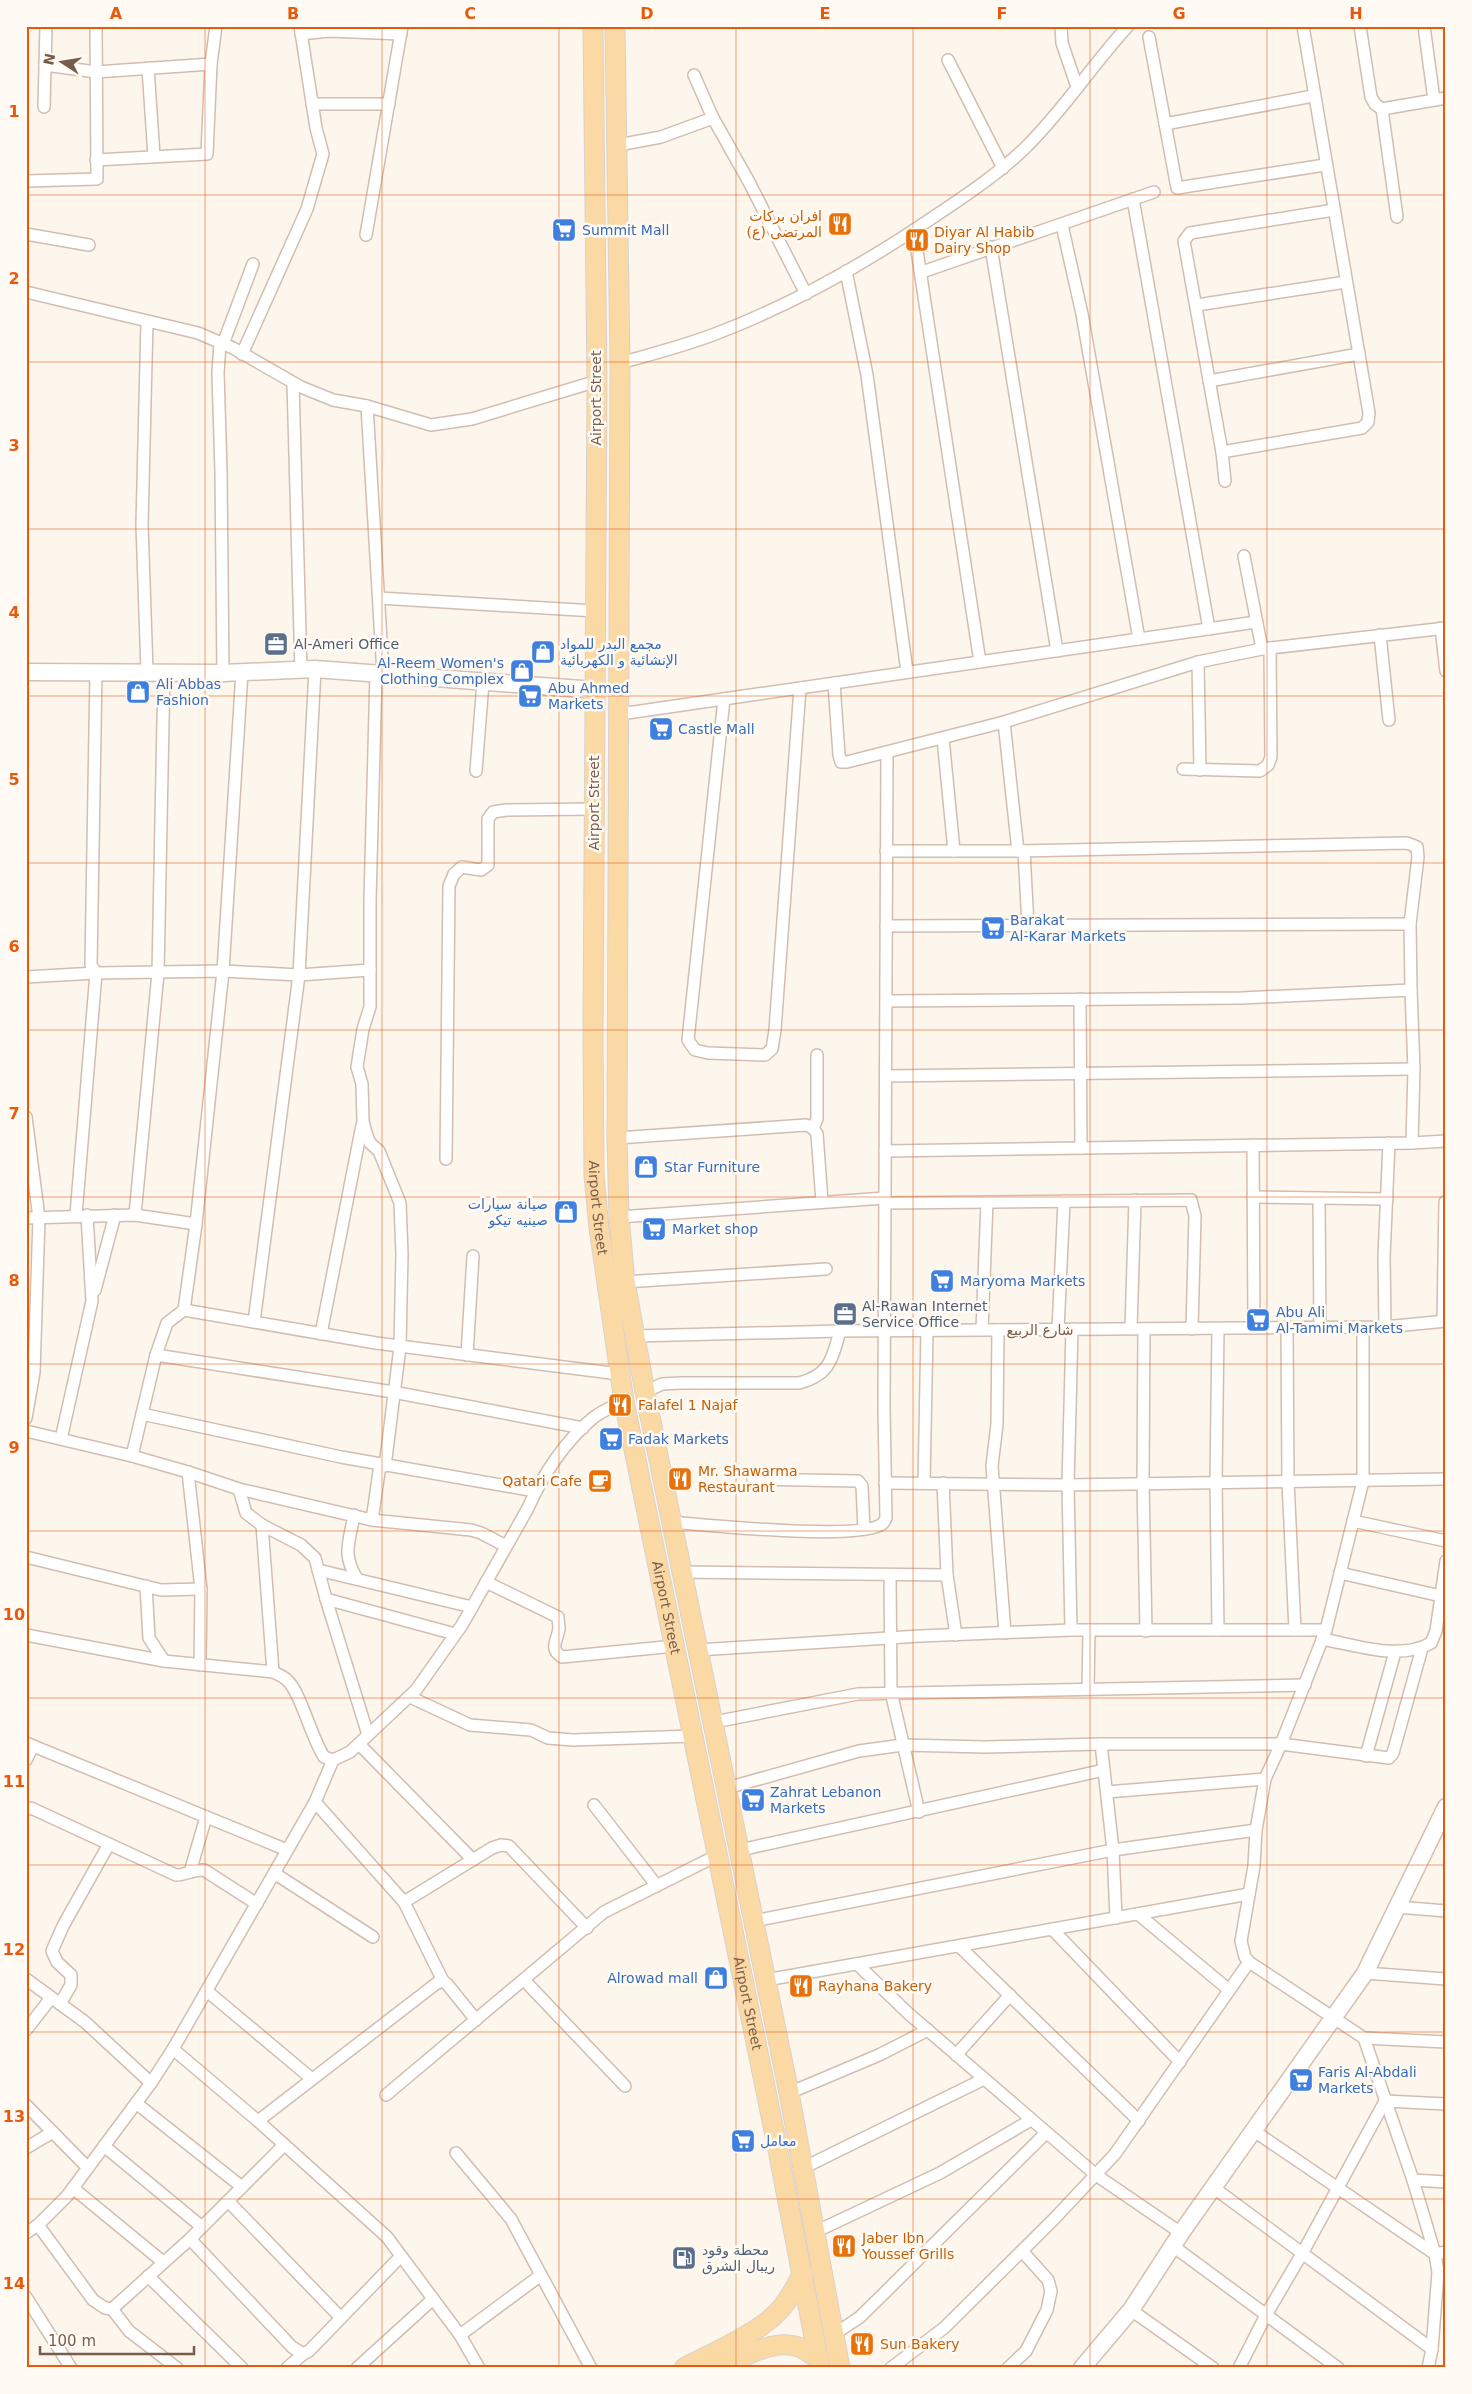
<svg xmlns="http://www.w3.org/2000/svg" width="1472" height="2394" font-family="'DejaVu Sans','Noto Naskh Arabic',sans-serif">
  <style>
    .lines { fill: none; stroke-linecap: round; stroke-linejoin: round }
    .street-casing { stroke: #d1beb0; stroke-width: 14 }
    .secondary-casing { stroke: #d6c0b0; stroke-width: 19 }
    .primary-casing { stroke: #dad1cd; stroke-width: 21 }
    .street { stroke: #fff; stroke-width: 11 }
    .secondary { stroke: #fff; stroke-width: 16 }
    .primary { stroke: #fbd9a5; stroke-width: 19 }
    .grid { fill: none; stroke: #e8590c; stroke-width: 1; stroke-opacity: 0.55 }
    .labels { text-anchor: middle; stroke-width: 5; stroke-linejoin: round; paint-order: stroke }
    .food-label { font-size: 14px; fill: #c56008; stroke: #fffaf3; text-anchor: start }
    .shop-label { font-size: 14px; fill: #366cbe; stroke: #fffaf3; text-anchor: start }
    .street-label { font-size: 14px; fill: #7a5c4d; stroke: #fffaf3 }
    .service-label { font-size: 14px; fill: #4e5e75; stroke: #fffaf3; text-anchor: start }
    .neatline { fill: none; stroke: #e8590c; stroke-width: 2 }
    .grid-label { font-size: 16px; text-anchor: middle; font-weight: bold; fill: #e8590c }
  </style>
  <rect width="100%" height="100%" fill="#fdf6ec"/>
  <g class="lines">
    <defs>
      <g id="street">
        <polyline points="1061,26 1062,43 1077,87"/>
        <polyline points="1360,26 1371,97 1375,104 1382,109 1446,98"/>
        <polyline points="1424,26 1434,100"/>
        <polyline points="301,34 329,31 401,34"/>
        <polyline points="1149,37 1177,188 1325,165"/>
        <polyline points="948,60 1003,168"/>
        <polyline points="45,65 96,72 211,64"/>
        <polyline points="148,68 154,156"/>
        <polyline points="694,75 713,118 749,182 806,294"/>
        <polyline points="312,104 389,104"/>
        <polyline points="44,107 46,26"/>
        <polyline points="1382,109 1397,217"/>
        <polyline points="1165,124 1313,96"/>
        <polyline points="618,145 661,137 713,118"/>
        <polyline points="96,160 207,154 211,64 216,26"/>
        <polyline points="26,181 97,179 96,26"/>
        <polyline points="1133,199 1209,629"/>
        <polyline points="1062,225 1082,314 1139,639"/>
        <polyline points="914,231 980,662"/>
        <polyline points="26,234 89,245"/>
        <polyline points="366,235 402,26"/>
        <polyline points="991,247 1057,651"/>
        <polyline points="846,271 867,375 907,672"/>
        <polyline points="922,272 1154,192"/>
        <polyline points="26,292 198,333 233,348 301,387 333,400 367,406 431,425 472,419 597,381"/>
        <polyline points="1197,305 1346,282"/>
        <polyline points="220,343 218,373 221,471 223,673"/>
        <polyline points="223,344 253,264"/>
        <polyline points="242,354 307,209 323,154 316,128 300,26"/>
        <path d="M 620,363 C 652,354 684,346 715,334 C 794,304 868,262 938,214 C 968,194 999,173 1025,148 C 1063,111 1092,65 1128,26"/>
        <polyline points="1209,381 1359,354"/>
        <polyline points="293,383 301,670"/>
        <polyline points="367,406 383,674"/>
        <polyline points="1222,452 1362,428 1368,422 1369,413 1303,26"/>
        <polyline points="1225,481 1222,452 1184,241 1190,233 1334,210"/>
        <polyline points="1244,556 1262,649"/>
        <polyline points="379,598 595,611"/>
        <polyline points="1441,628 1446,671"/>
        <polyline points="1380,635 1389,720"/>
        <polyline points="1198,662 1200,770"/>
        <polyline points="147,671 142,525 147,321"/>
        <polyline points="376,674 370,900 370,1007 363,1029 357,1067 362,1084 363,1121 366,1133 370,1143 379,1151 400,1203 402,1254 400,1347 385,1466"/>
        <polyline points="834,683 839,755 841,762 847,762 1004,722 1198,662 1262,649 1446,628"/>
        <polyline points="724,699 688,1040 695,1050 708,1053 765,1055 772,1049 775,1030 800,688"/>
        <polyline points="620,714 1256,622"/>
        <polyline points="1004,722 1018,851"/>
        <polyline points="943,738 954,851"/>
        <polyline points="1183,769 1260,771 1268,765 1271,757 1270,648"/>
        <polyline points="476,771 483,682"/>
        <polyline points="886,851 1018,851 1407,843 1417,847 1418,857 1410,924 1411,990"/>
        <polyline points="1024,851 1028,926"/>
        <polyline points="886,926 1410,924"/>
        <polyline points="26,977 96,973 223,971 299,975 370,970"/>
        <polyline points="1080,999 1081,1148"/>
        <polyline points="886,1001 1242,998 1411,990 1414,1069 1412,1143 1446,1141"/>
        <polyline points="886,1076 1414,1069"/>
        <polyline points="26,1117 39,1218 34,1372 26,1418"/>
        <polyline points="813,1128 817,1119 817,1055"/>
        <polyline points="617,1138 806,1125 813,1128 817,1134 822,1202"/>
        <polyline points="1253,1145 1254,1328"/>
        <polyline points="885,1151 1412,1143"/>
        <polyline points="446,1159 449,886 454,874 462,867 481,870 488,865 488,819 493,812 507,810 594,809"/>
        <polyline points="1253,1197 1387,1199"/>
        <polyline points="1319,1198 1320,1328"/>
        <polyline points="885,1203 1191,1200 1195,1216 1192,1329"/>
        <polyline points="76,1215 96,973 91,965 96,672"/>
        <polyline points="135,1215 158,973 164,671"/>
        <polyline points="619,1217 885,1198"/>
        <polyline points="26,1218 135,1215 196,1224"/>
        <polyline points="625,1282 826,1269"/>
        <polyline points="95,1290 115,1215"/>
        <polyline points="184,1310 196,1224 223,971 242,672"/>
        <polyline points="1443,1321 1445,1202"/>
        <polyline points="254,1322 299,975 315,669"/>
        <polyline points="1385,1327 1384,1257 1389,1143"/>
        <polyline points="1287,1328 1288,1481 1295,1630"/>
        <polyline points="1363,1328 1363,1481 1326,1630 1281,1744 1265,1779 1256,1830 1254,1866 1241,1941 1245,1957 1249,1962 1364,2038 1413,2180 1435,2254 1438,2272 1432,2349 1428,2368"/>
        <polyline points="1131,1329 1135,1200"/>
        <polyline points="1144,1329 1143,1482 1146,1631"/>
        <polyline points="982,1330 987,1202"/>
        <polyline points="998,1330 997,1424 992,1466 1005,1633"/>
        <polyline points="1058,1330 1064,1201"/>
        <polyline points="321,1334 362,1125"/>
        <polyline points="634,1336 840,1331 1385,1327 1446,1321"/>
        <polyline points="156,1355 393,1392 583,1428"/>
        <polyline points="467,1355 473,1256"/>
        <path d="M 645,1392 L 662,1384 L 681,1383 L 799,1383 C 830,1375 832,1359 840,1331"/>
        <polyline points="142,1414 341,1457 535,1491"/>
        <polyline points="26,1431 132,1456 188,1472 201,1589 200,1665"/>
        <polyline points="61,1439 92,1301 87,1215"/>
        <polyline points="132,1456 156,1355 167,1323 184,1310 376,1343 619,1374"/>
        <polyline points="188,1472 239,1489 372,1520 471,1530 481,1533 506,1546"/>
        <polyline points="753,1479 858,1481 862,1486 864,1529"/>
        <polyline points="885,1483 1068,1485 1446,1479"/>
        <polyline points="924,1483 927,1330"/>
        <polyline points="943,1483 947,1575 956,1635"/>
        <polyline points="239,1489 246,1513 262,1525 301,1545 315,1558 326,1599 368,1735"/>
        <path d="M 354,1515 C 349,1543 342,1554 357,1579"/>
        <polyline points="372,1520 380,1465"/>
        <polyline points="1353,1521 1446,1541"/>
        <path d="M 672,1522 C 707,1525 860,1541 882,1524 C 884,1523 885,1520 886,1518 L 884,1408 L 887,753"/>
        <polyline points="262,1525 273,1672"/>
        <polyline points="26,1557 161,1590 201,1589"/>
        <polyline points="318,1570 472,1607"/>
        <polyline points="682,1572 947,1575"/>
        <polyline points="1340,1573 1441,1596"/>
        <polyline points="890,1575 891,1692 919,1812"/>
        <path d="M 486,1582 L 558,1617 C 558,1620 559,1625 559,1629 C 557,1641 549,1649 562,1657 L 675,1646"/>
        <polyline points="146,1586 149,1638 164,1661"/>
        <polyline points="326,1599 455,1634"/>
        <polyline points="1071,1630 1068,1485 1072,1329"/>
        <polyline points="1218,1630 1216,1481 1218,1329"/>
        <path d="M 26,1635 L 164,1661 L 273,1672 C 277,1674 283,1676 287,1680 C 301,1693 311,1737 324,1757 L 333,1760 L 350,1752 L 416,1690 L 462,1625 L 528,1508 C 542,1476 565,1441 593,1418 C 602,1411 614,1406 624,1401"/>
        <path d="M 1322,1639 C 1356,1645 1399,1661 1431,1643 L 1436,1631 L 1446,1561"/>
        <polyline points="698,1650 920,1636 1071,1630 1326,1630"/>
        <polyline points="1088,1688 1089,1630"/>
        <polyline points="410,1697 470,1725 531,1730 548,1738 573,1740 693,1736"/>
        <polyline points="714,1722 858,1694 1305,1685"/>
        <polyline points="26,1743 287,1850"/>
        <polyline points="359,1744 473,1860"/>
        <polyline points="1101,1744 1113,1850 1116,1918"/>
        <polyline points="1366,1756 1395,1652"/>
        <polyline points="26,1760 33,1746"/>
        <polyline points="727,1788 859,1751 903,1745 985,1747 1101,1744 1281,1744 1389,1758 1393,1753 1422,1648"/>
        <polyline points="1107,1792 1265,1779"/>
        <polyline points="315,1802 404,1902 443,1981"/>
        <polyline points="594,1805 657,1886"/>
        <path d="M 26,1810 L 31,1808 L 176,1875 C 186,1875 194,1869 204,1870 L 257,1904"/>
        <polyline points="740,1850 1104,1770"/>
        <polyline points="190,1872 206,1817"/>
        <polyline points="274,1873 373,1937"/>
        <polyline points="404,1902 492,1848 501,1845 509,1846 587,1928"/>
        <polyline points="1397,1907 1446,1911"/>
        <polyline points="1138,1914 1229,1990"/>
        <polyline points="754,1921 1113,1850 1256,1830"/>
        <polyline points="1052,1929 1180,2062"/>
        <polyline points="959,1946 1139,2121"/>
        <polyline points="857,1964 909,2014 1096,2175 1181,2233"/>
        <polyline points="1365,1973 1446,1979"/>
        <polyline points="26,1979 85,2022 151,2083"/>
        <polyline points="524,1980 625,2086"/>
        <polyline points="766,1980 1249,1894"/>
        <polyline points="207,1991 312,2079"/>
        <polyline points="60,2004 71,1985 71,1975 57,1962 52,1951 63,1926 109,1844"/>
        <polyline points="26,2030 51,1998"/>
        <polyline points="1364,2038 1446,2042"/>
        <polyline points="173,2049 258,2121 387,2237 460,2335 479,2368"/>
        <polyline points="956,2055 1010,1995"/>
        <polyline points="789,2093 879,2055 928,2030"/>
        <polyline points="386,2095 604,1912 718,1855"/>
        <polyline points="136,2103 242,2187"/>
        <polyline points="26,2105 88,2168"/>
        <polyline points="258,2121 437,1983 443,1981 447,1984 476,2020"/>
        <polyline points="1254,2131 1435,2254 1446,2252"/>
        <polyline points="104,2146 202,2227"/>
        <polyline points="26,2148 53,2132"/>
        <polyline points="456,2153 511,2219 591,2368"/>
        <polyline points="803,2168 984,2079"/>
        <polyline points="1413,2180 1446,2182"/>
        <polyline points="73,2188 163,2262"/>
        <polyline points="1214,2188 1432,2349"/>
        <polyline points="228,2201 341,2318"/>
        <polyline points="38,2225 93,2300 105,2308 112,2309 190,2239 284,2145"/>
        <polyline points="815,2232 940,2173 1031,2120"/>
        <polyline points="26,2233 38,2225 67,2196 151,2083 173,2049 315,1802 333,1760"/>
        <polyline points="190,2239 292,2347 303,2354 309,2351 401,2256"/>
        <polyline points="1173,2246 1338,2368"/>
        <polyline points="148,2276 242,2368"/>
        <polyline points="26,2297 71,2368"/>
        <polyline points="112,2309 129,2331 177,2368"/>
        <polyline points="1131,2310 1213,2368"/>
        <polyline points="460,2335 541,2275"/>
        <polyline points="833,2335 860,2317 1046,2133"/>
        <polyline points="287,2368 303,2354"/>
        <polyline points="357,2368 433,2299"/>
        <polyline points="891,2368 944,2328 1054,2219 1115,2154 1249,1962"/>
        <polyline points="1008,2368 1026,2351 1047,2310 1051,2291 1048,2280 1022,2251"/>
        <polyline points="1239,2368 1266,2315 1303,2252 1385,2101 1446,2104"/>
      </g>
      <g id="secondary">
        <polyline points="26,672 223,673 315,669 595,690"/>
        <polyline points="1082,2368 1131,2310 1181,2233 1365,1973 1446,1807"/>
      </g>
      <g id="primary">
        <path id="s1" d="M 593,26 L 597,381 L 593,1029 L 594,1175 L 599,1228 L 624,1401 L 775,2135 L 820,2368"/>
        <polyline points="615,26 620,363 617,1138 619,1217 625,1282 645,1392 789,2093 840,2368"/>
        <path d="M 684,2368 C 712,2353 764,2331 783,2306 C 791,2296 797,2284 803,2273"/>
        <path d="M 722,2368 C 743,2357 771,2340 795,2346 C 804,2348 812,2355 819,2359"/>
      </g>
    </defs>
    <use href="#street" class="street-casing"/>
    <use href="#secondary" class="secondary-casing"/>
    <use href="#primary" class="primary-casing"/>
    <use href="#street" class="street"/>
    <use href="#secondary" class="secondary"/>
    <use href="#primary" class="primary"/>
  </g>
  <path class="grid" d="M 205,26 L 205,2368M 382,26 L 382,2368M 559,26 L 559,2368M 736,26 L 736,2368M 913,26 L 913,2368M 1090,26 L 1090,2368M 1267,26 L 1267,2368M 26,195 L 1446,195M 26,362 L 1446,362M 26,529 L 1446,529M 26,696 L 1446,696M 26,863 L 1446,863M 26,1030 L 1446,1030M 26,1197 L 1446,1197M 26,1364 L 1446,1364M 26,1531 L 1446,1531M 26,1698 L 1446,1698M 26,1865 L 1446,1865M 26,2032 L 1446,2032M 26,2199 L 1446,2199"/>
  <defs>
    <symbol id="restaurant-square" viewBox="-11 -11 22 22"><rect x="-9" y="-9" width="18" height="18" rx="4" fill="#e8710a" stroke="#fffaf3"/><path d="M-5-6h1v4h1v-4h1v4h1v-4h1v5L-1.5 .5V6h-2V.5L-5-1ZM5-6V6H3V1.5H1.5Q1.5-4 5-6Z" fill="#fff"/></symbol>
    <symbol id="supermarket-square" viewBox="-11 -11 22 22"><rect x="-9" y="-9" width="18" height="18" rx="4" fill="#3f7fe0" stroke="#fffaf3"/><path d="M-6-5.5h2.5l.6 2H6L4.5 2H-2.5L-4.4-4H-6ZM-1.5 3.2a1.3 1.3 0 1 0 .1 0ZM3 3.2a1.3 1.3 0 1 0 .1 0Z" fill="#fff"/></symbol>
    <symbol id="office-square" viewBox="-11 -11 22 22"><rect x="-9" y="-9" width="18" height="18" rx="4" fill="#5c6f8a" stroke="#fffaf3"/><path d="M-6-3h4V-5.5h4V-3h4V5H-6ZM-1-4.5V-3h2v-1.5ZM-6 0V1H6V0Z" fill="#fff"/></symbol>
    <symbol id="shop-square" viewBox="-11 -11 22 22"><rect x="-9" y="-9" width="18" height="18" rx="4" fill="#3f7fe0" stroke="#fffaf3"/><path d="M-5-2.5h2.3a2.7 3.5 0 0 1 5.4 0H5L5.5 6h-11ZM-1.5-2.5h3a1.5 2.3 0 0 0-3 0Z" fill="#fff"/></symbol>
    <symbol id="cafe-square" viewBox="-11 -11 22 22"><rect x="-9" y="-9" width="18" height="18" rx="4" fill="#e8710a" stroke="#fffaf3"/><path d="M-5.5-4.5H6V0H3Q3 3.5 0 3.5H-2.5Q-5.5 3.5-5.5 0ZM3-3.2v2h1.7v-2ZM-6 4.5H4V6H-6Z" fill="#fff"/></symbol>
    <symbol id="fuel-square" viewBox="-11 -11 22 22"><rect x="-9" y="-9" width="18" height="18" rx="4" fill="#5c6f8a" stroke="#fffaf3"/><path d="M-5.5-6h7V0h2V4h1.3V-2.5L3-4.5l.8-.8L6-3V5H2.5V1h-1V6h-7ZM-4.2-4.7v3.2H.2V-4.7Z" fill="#fff"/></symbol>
  </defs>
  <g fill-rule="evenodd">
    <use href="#restaurant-square" x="826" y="210" width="28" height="28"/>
    <use href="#supermarket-square" x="550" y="216" width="28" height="28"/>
    <use href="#restaurant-square" x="903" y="226" width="28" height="28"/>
    <use href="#office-square" x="262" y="630" width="28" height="28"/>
    <use href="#shop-square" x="529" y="638" width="28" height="28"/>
    <use href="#shop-square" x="508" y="657" width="28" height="28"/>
    <use href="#shop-square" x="124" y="678" width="28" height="28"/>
    <use href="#supermarket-square" x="516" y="682" width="28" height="28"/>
    <use href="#supermarket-square" x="647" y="715" width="28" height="28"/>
    <use href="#supermarket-square" x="979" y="914" width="28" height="28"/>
    <use href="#shop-square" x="632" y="1153" width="28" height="28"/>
    <use href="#shop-square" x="552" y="1198" width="28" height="28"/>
    <use href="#supermarket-square" x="640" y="1215" width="28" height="28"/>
    <use href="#supermarket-square" x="928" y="1267" width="28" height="28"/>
    <use href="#office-square" x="831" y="1300" width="28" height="28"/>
    <use href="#supermarket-square" x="1244" y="1306" width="28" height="28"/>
    <use href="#restaurant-square" x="606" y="1391" width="28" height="28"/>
    <use href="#supermarket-square" x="597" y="1425" width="28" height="28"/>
    <use href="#restaurant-square" x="666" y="1465" width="28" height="28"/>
    <use href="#cafe-square" x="586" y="1467" width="28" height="28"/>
    <use href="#supermarket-square" x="739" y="1786" width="28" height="28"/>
    <use href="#shop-square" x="702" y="1964" width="28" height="28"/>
    <use href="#restaurant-square" x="787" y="1972" width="28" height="28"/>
    <use href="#supermarket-square" x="1287" y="2066" width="28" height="28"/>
    <use href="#supermarket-square" x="729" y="2127" width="28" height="28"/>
    <use href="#restaurant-square" x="830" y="2232" width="28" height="28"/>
    <use href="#fuel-square" x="670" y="2244" width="28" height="28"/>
    <use href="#restaurant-square" x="848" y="2330" width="28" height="28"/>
  </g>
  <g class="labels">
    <g class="food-label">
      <text x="822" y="221" text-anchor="end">افران بركات<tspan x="822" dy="16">المرتضى (ع)</tspan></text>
      <text x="934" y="237">Diyar Al Habib<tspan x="934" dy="16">Dairy Shop</tspan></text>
      <text x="638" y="1410">Falafel 1 Najaf</text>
      <text x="698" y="1476">Mr. Shawarma<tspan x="698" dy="16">Restaurant</tspan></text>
      <text x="582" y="1486" text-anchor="end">Qatari Cafe</text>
      <text x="818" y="1991">Rayhana Bakery</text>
      <text x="862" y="2243">Jaber Ibn<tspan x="862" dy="16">Youssef Grills</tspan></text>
      <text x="880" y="2349">Sun Bakery</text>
    </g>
    <g class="shop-label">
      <text x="582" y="235">Summit Mall</text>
      <text x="560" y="649">مجمع البدر للمواد<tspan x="560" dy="16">الإنشائية و الكهربائية</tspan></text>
      <text x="504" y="668" text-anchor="end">Al-Reem Women's<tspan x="504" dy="16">Clothing Complex</tspan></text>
      <text x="156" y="689">Ali Abbas<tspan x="156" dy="16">Fashion</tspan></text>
      <text x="548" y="693">Abu Ahmed<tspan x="548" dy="16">Markets</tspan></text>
      <text x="678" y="734">Castle Mall</text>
      <text x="1010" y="925">Barakat<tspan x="1010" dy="16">Al-Karar Markets</tspan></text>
      <text x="664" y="1172">Star Furniture</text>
      <text x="548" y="1209" text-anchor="end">صيانة سيارات<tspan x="548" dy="16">صينيه تيكو</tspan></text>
      <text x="672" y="1234">Market shop</text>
      <text x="960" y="1286">Maryoma Markets</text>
      <text x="1276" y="1317">Abu Ali<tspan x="1276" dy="16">Al-Tamimi Markets</tspan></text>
      <text x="628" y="1444">Fadak Markets</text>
      <text x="770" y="1797">Zahrat Lebanon<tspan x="770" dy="16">Markets</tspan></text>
      <text x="698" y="1983" text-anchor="end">Alrowad mall</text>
      <text x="1318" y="2077">Faris Al-Abdali<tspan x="1318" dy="16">Markets</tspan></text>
      <text x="760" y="2146">معامل</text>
    </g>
    <g class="street-label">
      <text transform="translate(596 398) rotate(-90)" y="5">Airport Street</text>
      <text transform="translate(594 803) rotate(-90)" y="5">Airport Street</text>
      <text dy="5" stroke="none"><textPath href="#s1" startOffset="1182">Airport Street</textPath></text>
      <text x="1040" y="1335">شارع الربيع</text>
      <text dy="5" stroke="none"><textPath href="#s1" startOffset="1588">Airport Street</textPath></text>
      <text dy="5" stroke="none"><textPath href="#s1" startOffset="1992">Airport Street</textPath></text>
    </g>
    <g class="service-label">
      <text x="294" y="649">Al-Ameri Office</text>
      <text x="862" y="1311">Al-Rawan Internet<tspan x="862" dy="16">Service Office</tspan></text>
      <text x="702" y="2255">محطة وقود<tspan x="702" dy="16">ريبال الشرق</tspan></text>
    </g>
  </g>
  <rect width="1472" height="2394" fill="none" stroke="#fffaf3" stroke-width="55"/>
  <g transform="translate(62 62) rotate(282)" stroke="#fffaf3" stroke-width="4" paint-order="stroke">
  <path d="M0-4L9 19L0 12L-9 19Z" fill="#7a5c4d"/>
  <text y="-8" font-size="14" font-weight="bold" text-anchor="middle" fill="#7a5c4d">N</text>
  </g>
  <path d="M40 2346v8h154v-8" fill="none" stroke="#7a5c4d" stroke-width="2.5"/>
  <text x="48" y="2346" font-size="15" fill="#7a5c4d" stroke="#fffaf3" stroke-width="4" paint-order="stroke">100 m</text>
  <rect x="28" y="28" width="1416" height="2338" class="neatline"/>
  <g class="grid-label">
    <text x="116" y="19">A</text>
    <text x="293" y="19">B</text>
    <text x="470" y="19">C</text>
    <text x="647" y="19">D</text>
    <text x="825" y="19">E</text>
    <text x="1002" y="19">F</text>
    <text x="1179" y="19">G</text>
    <text x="1356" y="19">H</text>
    <text x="14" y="117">1</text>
    <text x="14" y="284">2</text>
    <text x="14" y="451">3</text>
    <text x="14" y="618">4</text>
    <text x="14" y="785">5</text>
    <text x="14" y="952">6</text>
    <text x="14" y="1119">7</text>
    <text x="14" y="1286">8</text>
    <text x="14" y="1453">9</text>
    <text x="14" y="1620">10</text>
    <text x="14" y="1787">11</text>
    <text x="14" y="1955">12</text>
    <text x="14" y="2122">13</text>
    <text x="14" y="2289">14</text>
  </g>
</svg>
